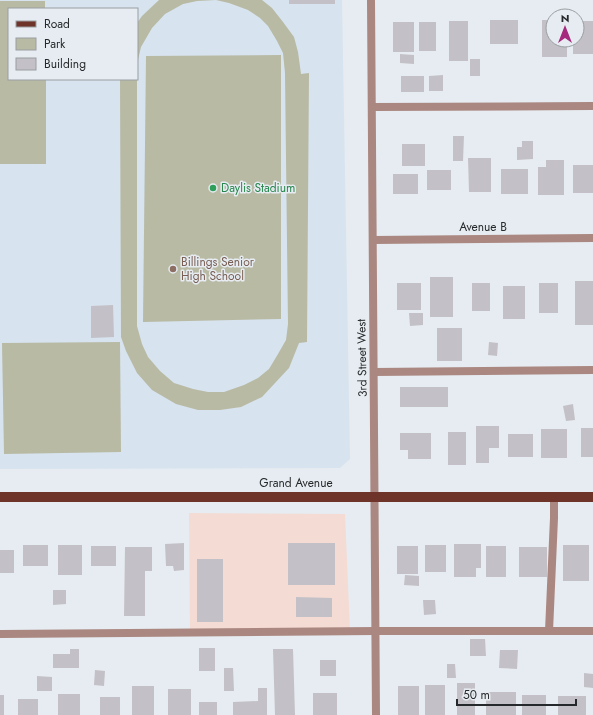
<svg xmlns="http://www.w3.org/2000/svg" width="593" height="715" font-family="Jost,sans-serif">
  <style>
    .commercial { fill: #f4dbd4 }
    .built { fill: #d7e3ee; fill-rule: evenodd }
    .green { fill: #b8baa4 }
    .building { fill: #c3c1c7 }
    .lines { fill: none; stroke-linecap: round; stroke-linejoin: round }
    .service { stroke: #aa8780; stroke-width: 8 }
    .minor { stroke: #aa8780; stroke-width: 8 }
    .primary { stroke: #6e342a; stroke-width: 10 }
    .leisure-dot { fill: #2e9e5b; stroke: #e6ecf1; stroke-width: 1.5 }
    .education-dot { fill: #8d6e63; stroke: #e6ecf1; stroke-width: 1.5 }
    .labels { text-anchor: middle; stroke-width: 3; stroke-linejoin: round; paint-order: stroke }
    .leisure-label { font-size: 12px; fill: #27864d; stroke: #e6ecf1; text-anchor: start }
    .street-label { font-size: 12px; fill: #26292b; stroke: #e6ecf1 }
    .education-label { font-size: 12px; fill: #785e54; stroke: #e6ecf1; text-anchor: start }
  </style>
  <rect width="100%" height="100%" fill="#e6ecf1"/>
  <polygon class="commercial" points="189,513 345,514 350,631 190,633"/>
  <path class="built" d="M 0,0 L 342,0 L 350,459 L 340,468 L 0,469 ZM 9,9 L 137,9 L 137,79 L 9,79 Z"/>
  <g class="green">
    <polygon points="159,0 262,0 272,8 283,22 294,37 298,52 301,74 309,73 307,342 299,343 289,368 262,397 241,407 220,410 198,410 176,404 152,390 137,373 126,351 121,337 120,79 137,79 137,326 142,344 148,357 160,371 174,383 193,389 208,392 224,392 244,385 258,378 269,369 278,354 286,340 288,324 285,73 283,53 277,41 268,26 260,18 248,10 229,3 216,0 197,1 183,4 165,14 152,28 141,47 137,64 137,23 142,16"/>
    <polygon points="0,1 45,1 45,9 9,9 9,79 46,79 46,164 0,164"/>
    <polygon points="281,55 281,319 143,322 146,56"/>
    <polygon points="120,342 121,452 4,454 2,343"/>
  </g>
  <g class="building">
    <rect x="289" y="0" width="46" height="4"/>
    <rect x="490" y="20" width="28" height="24"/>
    <polygon points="542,20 553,20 553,40 567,40 567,57 542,57"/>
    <rect x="449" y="21" width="19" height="40"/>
    <polygon points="577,21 593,21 593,54 573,54 573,40 577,40"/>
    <rect x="393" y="22" width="21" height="30"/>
    <rect x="419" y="22" width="17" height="29"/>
    <polygon points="400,54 414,55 414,64 400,63"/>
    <rect x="470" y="59" width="10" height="17"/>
    <polygon points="443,75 443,91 429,91 429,76"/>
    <rect x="401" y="76" width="23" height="16"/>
    <polygon points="453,136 464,136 463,161 453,161"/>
    <polygon points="522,141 533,141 533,159 517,160 517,147 522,147"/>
    <rect x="402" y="144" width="23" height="22"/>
    <polygon points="468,158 491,158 491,192 469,192"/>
    <polygon points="546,160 564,160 564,195 538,195 538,167 546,167"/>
    <rect x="573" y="165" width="20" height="28"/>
    <rect x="501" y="169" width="27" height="25"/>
    <rect x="427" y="170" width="24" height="20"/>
    <rect x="393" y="174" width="25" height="20"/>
    <rect x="430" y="277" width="23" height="40"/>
    <rect x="575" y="281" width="18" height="44"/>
    <rect x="397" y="283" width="24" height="27"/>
    <rect x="472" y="283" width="18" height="28"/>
    <rect x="539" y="283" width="19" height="30"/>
    <rect x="503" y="286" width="22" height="33"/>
    <polygon points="113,305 114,337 91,338 91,306"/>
    <polygon points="409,313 423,313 423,325 410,326"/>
    <rect x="437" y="328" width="25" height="33"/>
    <polygon points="489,342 498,343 497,356 488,355"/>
    <rect x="400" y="387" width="48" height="20"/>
    <polygon points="573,404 575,420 566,421 563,406"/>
    <polygon points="476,426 499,426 499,448 489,448 489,463 476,463"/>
    <rect x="581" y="428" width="12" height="29"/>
    <rect x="541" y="429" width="26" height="29"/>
    <rect x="448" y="432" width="18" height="33"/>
    <polygon points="400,433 431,433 431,459 408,459 408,450 400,450"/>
    <rect x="508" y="434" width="25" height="23"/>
    <polygon points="184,543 184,570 174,571 173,566 166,566 165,544"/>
    <rect x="288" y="543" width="47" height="42"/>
    <polygon points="454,544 481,544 481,568 476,568 476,577 454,577"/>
    <rect x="23" y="545" width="25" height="21"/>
    <rect x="58" y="545" width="24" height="30"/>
    <rect x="425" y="545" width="21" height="27"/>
    <rect x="563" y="545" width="26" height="36"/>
    <rect x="91" y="546" width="25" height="20"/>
    <rect x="397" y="546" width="21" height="28"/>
    <rect x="486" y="546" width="20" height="31"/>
    <polygon points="125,547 152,547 152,571 145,571 145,616 124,616"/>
    <rect x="519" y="547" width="28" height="30"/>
    <rect x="0" y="550" width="14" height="23"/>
    <rect x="197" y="559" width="26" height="63"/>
    <polygon points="405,575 419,576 419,586 404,585"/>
    <polygon points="53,590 66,590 66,604 53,605"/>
    <polygon points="296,597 332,598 332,617 296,617"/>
    <polygon points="423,600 435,600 436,614 424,615"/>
    <polygon points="470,639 485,639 486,656 470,656"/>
    <rect x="199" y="648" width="16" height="23"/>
    <polygon points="70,649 79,649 79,668 53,668 53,654 70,654"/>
    <polygon points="273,649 293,649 295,715 275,715"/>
    <polygon points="500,650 518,650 517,669 499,668"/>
    <rect x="320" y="660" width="16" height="16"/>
    <polygon points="447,664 455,664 456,678 447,678"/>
    <polygon points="224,668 233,668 234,691 224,691"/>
    <polygon points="95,670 105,671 104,686 94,685"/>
    <polygon points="584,673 593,674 593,688 584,687"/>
    <polygon points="37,676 52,677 52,691 37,691"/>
    <rect x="457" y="683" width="18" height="32"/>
    <rect x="425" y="685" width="20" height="30"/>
    <rect x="132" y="686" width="22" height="29"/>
    <rect x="398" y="686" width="21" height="29"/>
    <polygon points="258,688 267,688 267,715 233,715 233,702 258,701"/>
    <rect x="168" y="689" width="23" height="26"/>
    <rect x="486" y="692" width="30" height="23"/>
    <rect x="313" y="693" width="24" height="22"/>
    <rect x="58" y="694" width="22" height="21"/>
    <rect x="0" y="695" width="4" height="20"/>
    <rect x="522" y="695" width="24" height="20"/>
    <rect x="558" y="696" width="28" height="19"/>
    <rect x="100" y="697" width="20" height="18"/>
    <rect x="18" y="699" width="20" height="16"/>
    <rect x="199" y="702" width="18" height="13"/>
  </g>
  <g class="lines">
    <g class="service">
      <polyline points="372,107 593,106"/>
      <polyline points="374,372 593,370"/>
      <polyline points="549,631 554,518 554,497"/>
      <polyline points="0,634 376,631 593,631"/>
    </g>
    <g class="minor">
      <polyline points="371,0 376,715"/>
      <polyline points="373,240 593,238"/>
    </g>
    <polyline class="primary" points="0,497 593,497"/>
  </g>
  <circle class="leisure-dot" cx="213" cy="188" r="4"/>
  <circle class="education-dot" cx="173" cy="269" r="4"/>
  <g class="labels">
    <g class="leisure-label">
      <text x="221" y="192">Daylis Stadium</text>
    </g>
    <g class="street-label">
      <text x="483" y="231">Avenue B</text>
      <text transform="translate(362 358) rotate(-91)" y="4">3rd Street West</text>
      <text x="296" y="487">Grand Avenue</text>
    </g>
    <g class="education-label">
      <text x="181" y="266">Billings Senior<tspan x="181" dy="14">High School</tspan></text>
    </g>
  </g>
  <rect x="8" y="8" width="130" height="72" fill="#e6ecf1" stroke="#999ea2"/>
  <rect x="16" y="21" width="20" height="6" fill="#6e342a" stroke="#999ea2"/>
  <text x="44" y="28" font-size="12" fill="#26292b">Road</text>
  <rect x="16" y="38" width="20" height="12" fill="#b8baa4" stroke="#999ea2"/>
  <text x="44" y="48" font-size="12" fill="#26292b">Park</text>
  <rect x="16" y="58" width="20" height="12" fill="#c3c1c7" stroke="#999ea2"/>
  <text x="44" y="68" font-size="12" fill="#26292b">Building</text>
  <g transform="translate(565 28)"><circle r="19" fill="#e6ecf1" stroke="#999ea2"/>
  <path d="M0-3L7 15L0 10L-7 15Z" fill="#a5297c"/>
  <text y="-6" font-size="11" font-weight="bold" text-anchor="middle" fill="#26292b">N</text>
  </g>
  <path d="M457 699v6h119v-6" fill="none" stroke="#26292b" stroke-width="2"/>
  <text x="463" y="699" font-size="12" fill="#26292b" stroke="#e6ecf1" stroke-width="3" paint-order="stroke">50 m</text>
</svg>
